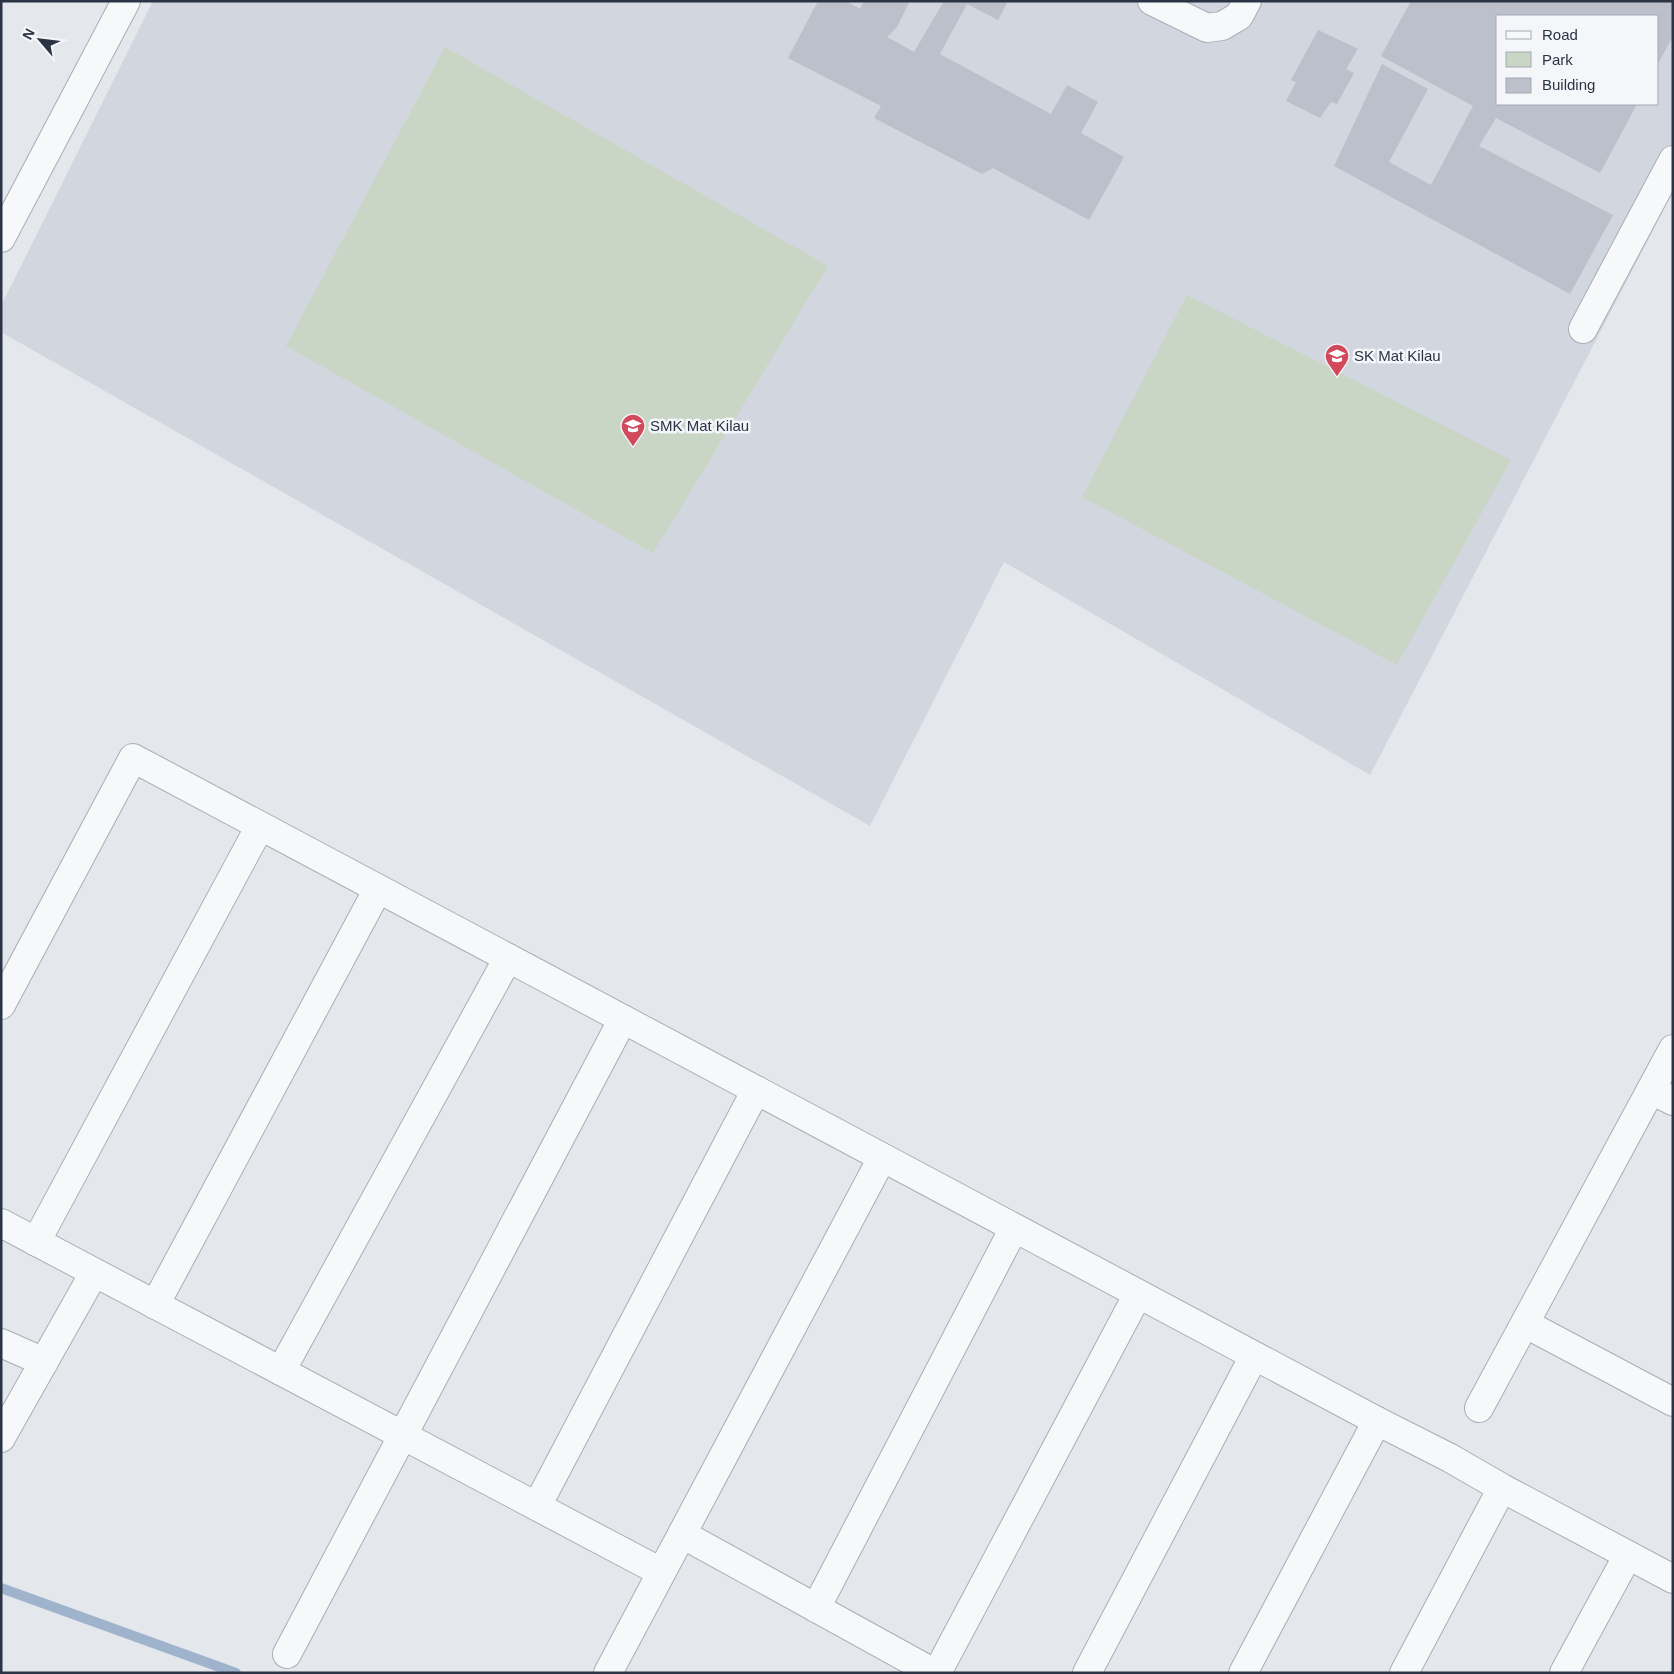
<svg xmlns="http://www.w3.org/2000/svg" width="1674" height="1674" font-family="Helvetica,sans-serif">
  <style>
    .built { fill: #d2d6de; fill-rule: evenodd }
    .green { fill: #c9d6c5 }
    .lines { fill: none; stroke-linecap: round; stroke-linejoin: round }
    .stream { stroke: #9fb4cc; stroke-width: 10 }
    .building { fill: #bbc0ca }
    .minor-casing { stroke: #a9aeb7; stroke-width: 30 }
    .minor { stroke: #f7f8fa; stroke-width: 28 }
    .labels { text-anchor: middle; stroke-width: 5; stroke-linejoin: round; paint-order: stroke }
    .poi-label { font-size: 15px; fill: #2b3445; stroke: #f4f6f9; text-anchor: start }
  </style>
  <rect width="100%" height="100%" fill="#e4e7ec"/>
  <path class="built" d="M 153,1 L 1673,1 L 1673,192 L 1370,775 L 1004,562 L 870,826 L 1,332 L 1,306 ZM 1498,16 L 1658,16 L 1658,104 L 1498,104 Z"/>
  <g class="green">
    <polygon points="445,47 828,266 653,553 286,346"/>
    <polygon points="1187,295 1511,460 1397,665 1082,497"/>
  </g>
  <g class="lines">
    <polyline class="stream" points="1,1588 236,1673"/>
  </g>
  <g class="building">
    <polygon points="818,1 846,1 860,9 864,1 905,1 909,3 897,27 887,37 914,52 944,1 1008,1 998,20 967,4 940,54 1051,114 1067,85 1098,102 1081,133 1124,157 1089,220 993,168 982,174 874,118 881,106 788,58"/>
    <polygon points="1411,1 1673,1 1673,36 1658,64 1658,16 1498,16 1498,104 1637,104 1600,173 1496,118 1479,146 1613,215 1570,294 1334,166 1382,64 1428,89 1389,162 1431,185 1473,106 1381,56"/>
    <polygon points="1318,30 1358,49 1346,69 1354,73 1337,104 1331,102 1320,118 1286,101 1296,82 1291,80"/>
  </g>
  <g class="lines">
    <defs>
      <g id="minor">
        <polyline points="1152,1 1207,28 1222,26 1239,16 1247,1"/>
        <polyline points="1,238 126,1"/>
        <polyline points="1583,329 1673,160"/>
        <polyline points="1,1005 133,758 1377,1421 1450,1458 1502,1488 1673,1579"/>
        <polyline points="1651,1090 1673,1101"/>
        <polyline points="1,1223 661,1572"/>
        <polyline points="36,1242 260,826"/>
        <polyline points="155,1305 378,889"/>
        <polyline points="1526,1324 1673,1402"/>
        <polyline points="1,1343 44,1362"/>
        <polyline points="281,1371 508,958"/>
        <polyline points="1479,1408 1673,1049"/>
        <polyline points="1,1438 94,1273"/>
        <polyline points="537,1506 756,1090"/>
        <polyline points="682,1534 934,1673"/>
        <polyline points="816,1608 1014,1228"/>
        <polyline points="287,1654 623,1019"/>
        <polyline points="608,1673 882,1158"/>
        <polyline points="937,1673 1138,1294"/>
        <polyline points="1087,1673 1254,1356"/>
        <polyline points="1243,1673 1377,1421"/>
        <polyline points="1404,1673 1502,1488"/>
        <polyline points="1564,1673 1628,1555"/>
      </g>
    </defs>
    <use href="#minor" class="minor-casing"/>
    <use href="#minor" class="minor"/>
  </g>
  <defs>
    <symbol id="school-pin" viewBox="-11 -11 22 30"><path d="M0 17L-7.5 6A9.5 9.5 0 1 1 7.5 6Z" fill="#d1495b" stroke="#f4f6f9"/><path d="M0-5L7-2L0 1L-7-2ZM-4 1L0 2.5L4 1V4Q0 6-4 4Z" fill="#fff"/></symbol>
  </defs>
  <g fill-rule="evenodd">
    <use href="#school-pin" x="1323" y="342" width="28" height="38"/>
    <use href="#school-pin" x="619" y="412" width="28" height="38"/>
  </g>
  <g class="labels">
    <g class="poi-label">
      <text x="1354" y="361">SK Mat Kilau</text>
      <text x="650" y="431">SMK Mat Kilau</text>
    </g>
  </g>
  <rect width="1674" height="1674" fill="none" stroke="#2b3445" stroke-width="5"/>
  <rect x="1496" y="15" width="162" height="90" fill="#f4f6f9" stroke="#a4a8b1"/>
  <rect x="1506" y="31" width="25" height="8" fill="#f7f8fa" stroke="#a4a8b1"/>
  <text x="1542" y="40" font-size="15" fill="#2b3445">Road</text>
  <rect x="1506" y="52" width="25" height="15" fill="#c9d6c5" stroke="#a4a8b1"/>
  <text x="1542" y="65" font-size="15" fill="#2b3445">Park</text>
  <rect x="1506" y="78" width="25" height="15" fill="#bbc0ca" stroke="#a4a8b1"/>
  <text x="1542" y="90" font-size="15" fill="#2b3445">Building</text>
  <g transform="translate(40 40) rotate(298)" stroke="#f4f6f9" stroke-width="4" paint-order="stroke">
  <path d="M0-4L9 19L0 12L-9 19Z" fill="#2b3445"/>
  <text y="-8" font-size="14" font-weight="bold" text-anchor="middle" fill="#2b3445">N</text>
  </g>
</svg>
